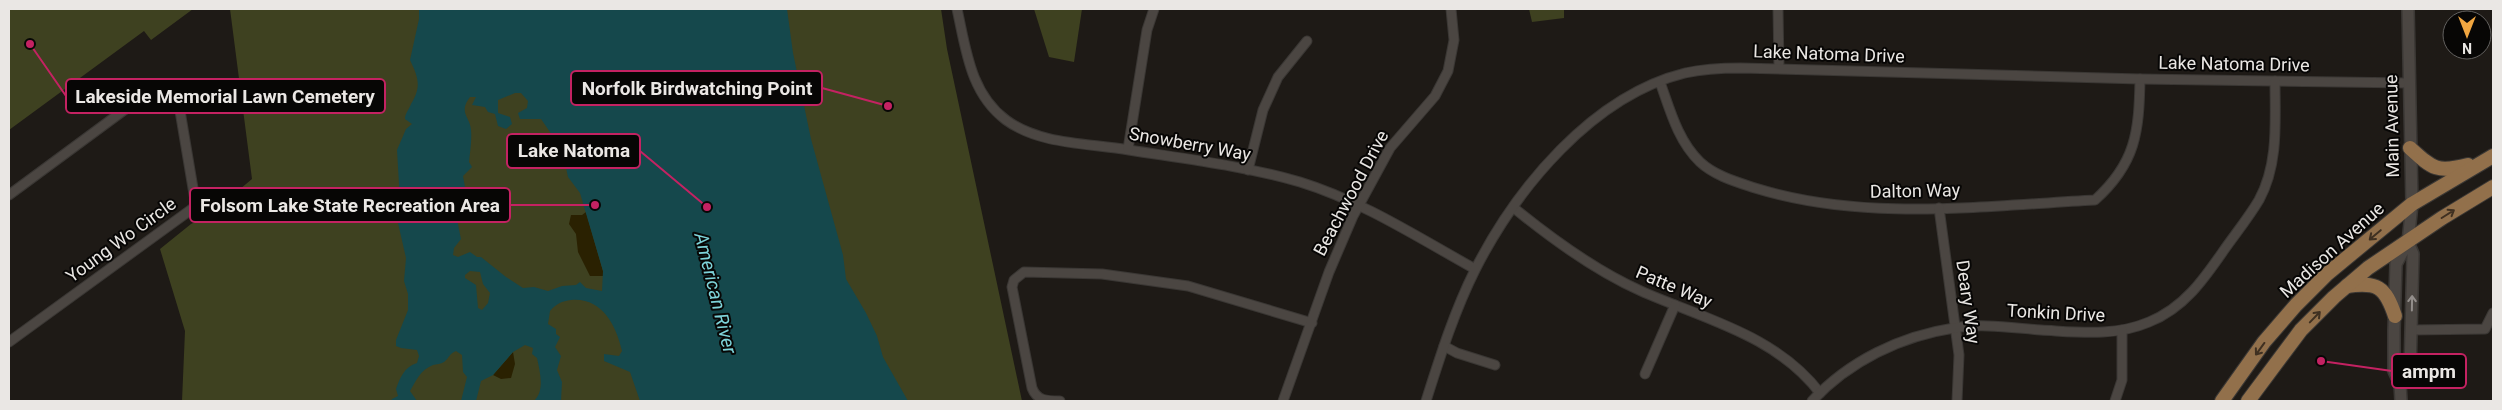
<svg xmlns="http://www.w3.org/2000/svg" width="2502" height="410" font-family="Roboto,sans-serif">
  <style>
    .green { fill: #3e4120 }
    .sand { fill: #2a2101 }
    .water { fill: #15484c; fill-rule: evenodd }
    .lines { fill: none; stroke-linecap: round; stroke-linejoin: round }
    .minor-casing { stroke: #3a3734; stroke-width: 11 }
    .tertiary-casing { stroke: #3a3734; stroke-width: 14 }
    .primary-casing { stroke: #3a3734; stroke-width: 16 }
    .minor { stroke: #4b4642; stroke-width: 9 }
    .tertiary { stroke: #4b4642; stroke-width: 11 }
    .primary { stroke: #92704b; stroke-width: 14 }
    .oneway { stroke: #3f3021 }
    .oneway2 { stroke: #938e8b }
    .labels { text-anchor: middle; stroke-width: 4; stroke-linejoin: round; paint-order: stroke }
    .street-label { font-size: 18px; fill: #eae7e4; stroke: #070605 }
    .water-label { font-size: 19px; font-style: italic; fill: #7ed4da; stroke: #070605 }
    .leader { fill: none; stroke: #c42262; stroke-width: 2 }
    .callout-dot { fill: #c42262; stroke: #070605; stroke-width: 2 }
    .callout { fill: #070605; stroke: #c42262; stroke-width: 2 }
    .callout-label { font-size: 19px; text-anchor: middle; font-weight: bold; fill: #eae7e4 }
  </style>
  <rect width="100%" height="100%" fill="#1e1a16"/>
  <g class="green">
    <polygon points="9,9 193,9 151,40 144,31 9,130"/>
    <polygon points="230,9 941,9 947,49 1022,401 182,401 185,331 160,249 191,224 207,216 212,200 228,199 252,179"/>
    <polygon points="1034,9 1082,9 1074,62 1049,57"/>
    <polygon points="1529,9 1564,9 1564,18 1532,22"/>
  </g>
  <g class="sand">
    <polygon points="586,212 603,271 603,276 590,276 578,252 576,234 569,224 571,215 582,215"/>
    <polygon points="513,352 515,364 511,378 501,379 493,375"/>
  </g>
  <path class="water" d="M 419,9 L 787,9 L 793,53 L 811,139 L 843,255 L 846,279 L 866,313 L 877,336 L 883,357 L 908,401 L 640,401 L 630,372 L 604,361 L 604,354 L 619,356 L 622,351 C 616,324 601,297 571,300 C 562,301 556,304 550,311 L 548,324 L 556,329 L 556,334 L 560,337 L 555,347 L 561,356 L 557,370 L 562,382 L 561,401 L 534,401 C 545,391 540,372 537,358 L 532,354 L 533,348 L 525,345 L 513,352 L 493,375 L 481,381 L 476,401 L 461,401 L 467,377 L 463,372 L 462,355 L 456,351 C 450,353 449,358 444,362 C 441,364 436,364 433,365 C 420,370 416,381 410,391 L 417,401 L 391,401 L 392,399 L 398,396 L 396,389 C 400,378 404,367 417,363 L 419,356 L 417,350 L 401,348 L 396,346 L 396,340 L 408,310 L 408,294 L 404,281 L 406,258 L 398,223 L 400,201 L 397,150 L 406,129 L 412,124 L 405,119 C 405,113 409,110 411,104 C 422,86 418,77 410,60 L 419,19 ZM 515,93 L 521,93 L 528,101 L 527,108 L 518,113 L 520,119 L 541,119 L 559,145 L 563,154 L 568,177 L 580,193 L 603,271 L 602,291 L 586,288 L 580,282 L 576,285 L 562,286 L 548,291 L 534,287 L 523,288 L 506,277 L 481,257 L 477,257 L 470,252 L 458,257 L 453,255 L 454,248 L 461,239 C 458,223 451,199 465,187 L 463,176 L 472,167 L 469,162 C 470,152 472,140 471,130 C 470,116 458,113 470,97 L 476,97 L 472,105 L 485,107 L 488,112 L 495,114 L 498,126 L 506,129 L 512,124 L 510,117 L 498,113 L 498,100 ZM 470,271 L 480,272 L 483,284 L 490,293 L 488,303 L 482,310 L 478,308 L 476,285 L 465,278 L 465,275 Z"/>
  <g class="lines">
    <defs>
      <g id="minor">
        <path d="M 957,9 C 966,49 970,93 1006,120 C 1040,145 1089,143 1129,150 C 1186,159 1245,166 1300,182 C 1362,201 1419,238 1475,269"/>
        <polyline points="1778,9 1779,68"/>
        <path d="M 1660,82 C 1670,110 1678,141 1700,162 C 1715,176 1737,182 1755,188 C 1865,222 1982,206 2095,200 C 2136,163 2139,132 2140,79"/>
        <polyline points="1128,149 1147,30 1154,9"/>
        <polyline points="1248,170 1263,110 1278,77 1307,41"/>
        <path d="M 9,195 L 127,108 C 139,102 167,86 178,99 L 196,206 L 9,342"/>
        <path d="M 1514,208 C 1552,239 1596,271 1641,291 C 1704,319 1776,335 1820,393"/>
        <polyline points="1939,208 1959,355 1957,401"/>
        <polyline points="2411,330 2485,329 2493,313"/>
        <polyline points="1444,346 1457,353 1495,365"/>
        <polyline points="1645,374 1675,305"/>
        <path d="M 1060,401 C 1047,401 1037,401 1032,388 L 1012,287 L 1014,280 L 1024,272 L 1102,274 L 1188,286 L 1312,323"/>
        <polyline points="1283,401 1329,272 1353,216 1390,148 1435,96 1448,71 1454,40 1451,9"/>
        <path d="M 1426,401 C 1440,357 1454,312 1475,270 C 1516,189 1592,96 1685,73 C 1703,69 1723,68 1741,68 L 2140,79 L 2408,83"/>
        <path d="M 1812,401 C 1849,361 1901,336 1954,328 C 1982,323 2013,328 2041,330 C 2078,332 2114,337 2149,322 C 2184,308 2204,279 2224,250 C 2236,233 2249,217 2259,200 C 2279,164 2275,120 2275,81"/>
        <polyline points="2115,401 2122,380 2122,330"/>
      </g>
      <g id="tertiary">
        <polyline points="2400,384 2410,371 2413,254 2408,242"/>
        <polyline points="2401,401 2400,384 2394,371 2394,330 2396,264 2408,242 2412,204 2408,9"/>
      </g>
      <g id="primary">
        <path d="M 2410,148 C 2433,169 2437,173 2468,165"/>
        <path d="M 2347,286 C 2377,282 2385,286 2395,316"/>
        <polyline points="2222,401 2264,342 2296,305 2327,274 2412,204 2493,156"/>
        <polyline points="2248,401 2301,330 2334,297 2368,268 2442,218 2493,187"/>
      </g>
    </defs>
    <use href="#minor" class="minor-casing"/>
    <use href="#tertiary" class="tertiary-casing"/>
    <use href="#primary" class="primary-casing"/>
    <use href="#minor" class="minor"/>
    <use href="#tertiary" class="tertiary"/>
    <use href="#primary" class="primary"/>
  </g>
  <defs><path id="oneway-shaft" d="M-6 0H5M1.5-3L5.5 0L1.5 3" fill="none" stroke-width="1.6" stroke-linecap="round" stroke-linejoin="round" transform="scale(1.25)"/></defs>
  <g class="oneway">
    <use href="#oneway-shaft" transform="translate(2448 214) rotate(-32)"/>
    <use href="#oneway-shaft" transform="translate(2375 235) rotate(140)"/>
    <use href="#oneway-shaft" transform="translate(2315 317) rotate(-46)"/>
    <use href="#oneway-shaft" transform="translate(2260 349) rotate(126)"/>
  </g>
  <use class="oneway2" href="#oneway-shaft" transform="translate(2412 303) rotate(-89)"/>
  <g class="labels">
    <g class="street-label">
      <text transform="translate(1829 54) rotate(2)" y="6">Lake Natoma Drive</text>
      <text transform="translate(2234 64) rotate(1)" y="6">Lake Natoma Drive</text>
      <text transform="translate(2392 126) rotate(-91)" y="6">Main Avenue</text>
      <text transform="translate(1190 144) rotate(10)" y="6">Snowberry Way</text>
      <text transform="translate(1915 191) rotate(-1)" y="6">Dalton Way</text>
      <text transform="translate(1351 193) rotate(-62)" y="6">Beachwood Drive</text>
      <text transform="translate(121 240) rotate(-36)" y="6">Young Wo Circle</text>
      <text transform="translate(2332 250) rotate(-42)" y="6">Madison Avenue</text>
      <text transform="translate(1674 287) rotate(23)" y="6">Patte Way</text>
      <text transform="translate(1968 302) rotate(82)" y="6">Deary Way</text>
      <text transform="translate(2056 313) rotate(3)" y="6">Tonkin Drive</text>
    </g>
    <g class="water-label">
      <text transform="translate(716 293) rotate(76)" y="7">American River</text>
    </g>
  </g>
  <path class="leader" d="M888 106L822 88M30 44L66 96M707 207L640 151M595 205L510 205M2321 361L2392 371"/>
  <g class="callout-dot">
    <circle cx="888" cy="106" r="5"/>
    <circle cx="30" cy="44" r="5"/>
    <circle cx="707" cy="207" r="5"/>
    <circle cx="595" cy="205" r="5"/>
    <circle cx="2321" cy="361" r="5"/>
  </g>
  <g class="callout">
    <rect x="571" y="71" width="251" height="34" rx="5"/>
    <rect x="66" y="79" width="319" height="34" rx="5"/>
    <rect x="507" y="134" width="133" height="34" rx="5"/>
    <rect x="190" y="188" width="320" height="34" rx="5"/>
    <rect x="2392" y="354" width="74" height="34" rx="5"/>
  </g>
  <g class="callout-label">
    <text x="697" y="95">Norfolk Birdwatching Point</text>
    <text x="225" y="103">Lakeside Memorial Lawn Cemetery</text>
    <text x="574" y="157">Lake Natoma</text>
    <text x="350" y="212">Folsom Lake State Recreation Area</text>
    <text x="2429" y="378">ampm</text>
  </g>
  <rect width="2502" height="410" fill="none" stroke="#eae7e4" stroke-width="20"/>
  <g transform="translate(2467 35) rotate(180)"><circle r="24" fill="#070605" stroke="#62605e"/>
  <path d="M0-4L9 19L0 12L-9 19Z" fill="#f1a640"/>
  <text y="-8" font-size="14" font-weight="bold" text-anchor="middle" fill="#eae7e4">N</text>
  </g>
</svg>
